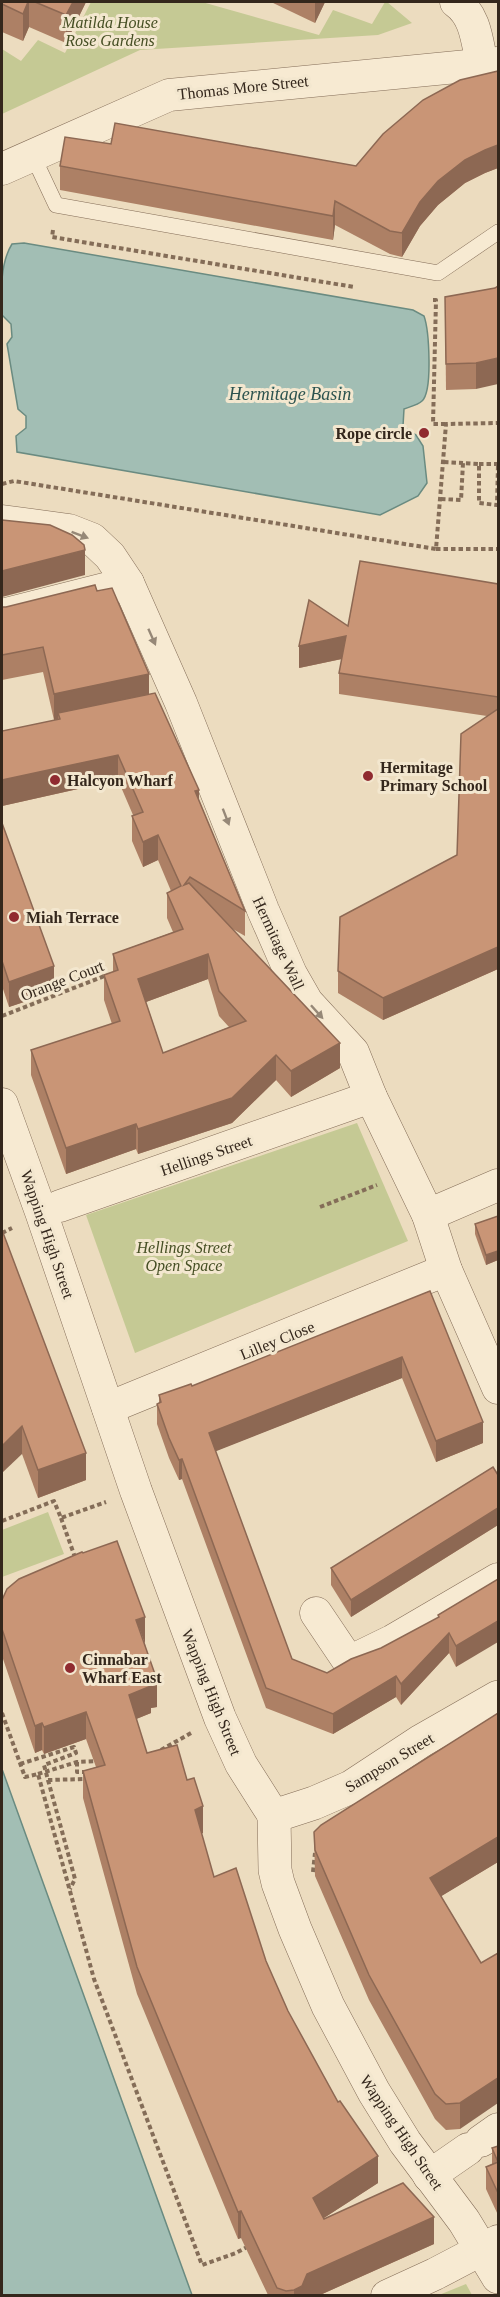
<svg xmlns="http://www.w3.org/2000/svg" width="500" height="2297" font-family="'Times New Roman',serif">
  <style>
    .green { fill: #c5c994 }
    .water { fill: #a2beb4; stroke: #6a8b81; stroke-width: 1.5 }
    .lines { fill: none; stroke-linecap: round; stroke-linejoin: round }
    .service-casing { stroke: #846d58; stroke-width: 16 }
    .minor-casing { stroke: #846d58; stroke-width: 33 }
    .tertiary-casing { stroke: #846d58; stroke-width: 34 }
    .path { stroke: #846d58; stroke-width: 4; stroke-dasharray: 4.5 3; stroke-linecap: butt }
    .service { stroke: #f7ead2; stroke-width: 15 }
    .minor { stroke: #f7ead2; stroke-width: 32 }
    .tertiary { stroke: #f7ead2; stroke-width: 33 }
    .wall { fill: #ad8065; fill-rule: evenodd }
    .shaded-wall { fill: #8d6853 }
    .building { fill: #c99576; stroke: #8d6853; stroke-width: 1.5; fill-rule: evenodd }
    .oneway { fill: #968877 }
    .poi-dot { fill: #902b30; stroke: #f3e7cf; stroke-width: 2 }
    .labels { text-anchor: middle; stroke-width: 6; stroke-linejoin: round; paint-order: stroke }
    .park-label { font-size: 16px; font-style: italic; fill: #464f24; stroke: #f3e7cf }
    .street-label { font-size: 16px; fill: #34271c; stroke: #f3e7cf }
    .poi-label { font-size: 16px; font-weight: bold; fill: #34271c; stroke: #f3e7cf; text-anchor: start }
    .water-label { font-size: 18px; font-style: italic; fill: #2c534f; stroke: #f3e7cf }
  </style>
  <rect width="100%" height="100%" fill="#ecdcbf"/>
  <g class="green">
    <polygon points="91,2 202,2 319,35 333,10 372,24 385,2 387,2 412,23 378,35 140,50 2,114 2,49 21,61 38,40 65,53"/>
    <polygon points="357,1123 408,1241 135,1353 86,1215"/>
    <polygon points="48,1512 64,1554 2,1577 2,1530"/>
    <polygon points="466,2284 472,2295 439,2295"/>
  </g>
  <g class="water">
    <path d="M 24,243 L 413,310 L 424,316 C 429,330 433,391 422,401 C 418,405 409,407 404,409 L 403,426 L 416,435 L 423,446 L 427,483 L 418,496 L 380,515 L 17,452 L 16,436 L 26,428 L 26,416 L 18,409 L 7,344 L 12,337 L 11,324 L 2,315 C 1,292 0,263 12,244 Z"/>
    <polygon points="2,1769 192,2295 2,2295"/>
  </g>
  <g class="lines">
    <defs>
      <polyline id="service" points="32,154 56,205 438,273 498,232"/>
      <g id="minor">
        <path d="M 456,2 C 476,16 477,42 482,64"/>
        <polyline points="2,169 169,95 498,63"/>
        <polyline points="2,521 69,530 92,539 110,556 128,583 181,703 263,910 291,974 307,1002 353,1052 371,1097 428,1215 446,1270 498,1388"/>
        <polyline points="2,615 128,583"/>
        <polyline points="2,1104 41,1212 136,1491 220,1718 241,1764 274,1816"/>
        <polyline points="60,1206 371,1097"/>
        <polyline points="428,1215 498,1185"/>
        <polyline points="108,1408 446,1270"/>
        <polyline points="316,1613 349,1662 392,1641 498,1579"/>
        <polyline points="481,2141 498,2129"/>
        <polyline points="429,2176 468,2149"/>
        <polyline points="387,2296 435,2274 498,2241"/>
      </g>
      <polyline id="tertiary" points="498,1697 421,1741 351,1787 314,1803 274,1816 275,1870 278,1883 295,1929 328,2006 374,2092 405,2142 464,2221 498,2277"/>
    </defs>
    <use href="#service" class="service-casing"/>
    <use href="#minor" class="minor-casing"/>
    <use href="#tertiary" class="tertiary-casing"/>
    <g class="path">
      <polyline points="53,230 52,237 354,287"/>
      <polyline points="433,300 436,300 433,424 446,424"/>
      <polyline points="444,462 463,463"/>
      <polyline points="479,464 497,464"/>
      <polyline points="2,484 14,481 436,549 446,424 498,423"/>
      <polyline points="441,499 461,500 463,463 479,464 479,503 497,505 498,465"/>
      <polyline points="436,549 498,549"/>
      <polyline points="2,1016 107,975"/>
      <polyline points="320,1207 377,1185"/>
      <polyline points="2,1233 12,1228"/>
      <polyline points="61,1518 76,1560"/>
      <polyline points="2,1521 54,1501 61,1518 106,1502"/>
      <polyline points="2,1713 25,1777 38,1774 94,1979 202,2265 236,2253 249,2246"/>
      <polyline points="161,1750 191,1733"/>
      <polyline points="77,1762 77,1772 88,1772"/>
      <polyline points="20,1764 74,1747 76,1753 44,1765 48,1780 86,1779"/>
      <polyline points="38,1774 77,1762 98,1761"/>
      <polyline points="48,1780 75,1879 70,1889"/>
      <polyline points="313,1872 315,1853"/>
    </g>
    <use href="#service" class="service"/>
    <use href="#minor" class="minor"/>
    <use href="#tertiary" class="tertiary"/>
  </g>
  <g class="wall">
    <polygon points="2,2 86,2 66,43 29,27 23,41 2,32"/>
    <polygon points="271,2 325,2 315,23"/>
    <polygon points="498,71 498,168 485,173 465,183 438,205 420,226 402,257 390,254 335,225 333,240 60,190 60,166 111,144 356,166"/>
    <polygon points="495,288 476,389 446,390 445,297"/>
    <polygon points="498,584 498,969 383,1020 338,993 338,971 457,855 487,716 339,694 339,673 342,659 299,668 348,626"/>
    <path d="M 97,591 L 149,694 L 199,800 L 245,911 L 245,936 L 231,928 L 340,1068 L 291,1097 L 276,1080 L 232,1123 L 138,1154 L 136,1149 L 66,1174 L 31,1075 L 31,1050 L 112,1024 L 104,1000 L 104,975 L 113,972 L 113,954 L 173,932 L 167,918 L 167,893 L 171,891 L 158,860 L 143,867 L 132,841 L 132,816 L 133,815 L 118,780 L 2,806 L 2,731 L 58,720 L 58,719 L 54,720 L 43,672 L 2,680 L 2,607 L 6,607 ZM 208,979 L 219,1016 L 229,1027 L 163,1053 L 146,1002 Z"/>
    <polygon points="2,823 54,992 9,1007 2,986"/>
    <polygon points="498,1216 498,1260 486,1265 475,1234 475,1224"/>
    <polygon points="2,1230 86,1480 38,1498 22,1454"/>
    <polygon points="430,1291 483,1443 436,1462 402,1378 215,1451 292,1659 327,1673 381,1648 438,1618 438,1615 498,1579 456,1667 449,1653 401,1705 396,1697 333,1734 266,1708 182,1479 179,1480 169,1458 157,1424 157,1404 159,1403 159,1395 192,1386"/>
    <polygon points="498,1475 498,1525 351,1617 331,1585 331,1568"/>
    <polygon points="83,1553 145,1644 157,1707 151,1708 151,1713 136,1719 147,1753 187,1780 203,1833 201,1833 214,1877 266,1961 288,2011 378,2183 324,2218 434,2244 320,2295 268,2295 241,2238 238,2239 137,1994 83,1798 83,1771 96,1767 86,1739 44,1754 42,1750 35,1753 2,1656 2,1600"/>
    <polygon points="498,1713 498,1862 441,1896 481,1963 460,2129 446,2130 435,2119 369,2000 315,1876 314,1832"/>
    <polygon points="498,2146 498,2215 486,2189 486,2167 492,2164 492,2148"/>
  </g>
  <g class="shaded-wall">
    <polygon points="28,2 29,2 29,27 23,41 23,14"/>
    <polygon points="73,2 86,2 66,43 66,15"/>
    <polygon points="315,2 325,2 315,23"/>
    <polygon points="498,145 498,168 485,173 465,183 438,205 420,226 402,257 402,233 420,202 438,181 465,160 485,150"/>
    <polygon points="335,201 335,225 333,240 333,216"/>
    <polygon points="498,358 498,384 476,389 476,363"/>
    <polygon points="85,550 85,575 2,597 2,571"/>
    <polygon points="346,636 346,658 299,668 299,646"/>
    <polygon points="149,674 149,699 58,713 58,719 54,720 54,694"/>
    <polygon points="118,755 118,780 2,806 2,780"/>
    <polygon points="199,790 199,815 195,791"/>
    <polygon points="158,835 158,860 143,867 143,842"/>
    <polygon points="498,947 498,969 383,1020 383,998"/>
    <polygon points="208,954 208,979 138,1005 138,979"/>
    <polygon points="54,966 54,992 9,1007 9,982"/>
    <polygon points="340,1043 340,1068 291,1097 291,1071"/>
    <polygon points="276,1055 276,1080 232,1123 138,1154 138,1129"/>
    <polygon points="136,1124 136,1149 66,1174 66,1148"/>
    <polygon points="498,1251 498,1260 486,1265 486,1255"/>
    <polygon points="402,1357 402,1378 209,1454 209,1433"/>
    <polygon points="483,1422 483,1443 436,1462 436,1441"/>
    <polygon points="22,1426 22,1454 2,1473 2,1446"/>
    <polygon points="86,1453 86,1480 38,1498 38,1470"/>
    <polygon points="182,1459 182,1479 179,1480 179,1460"/>
    <polygon points="498,1508 498,1525 351,1617 351,1600"/>
    <polygon points="145,1617 145,1644 136,1620"/>
    <polygon points="498,1621 498,1642 456,1667 456,1646"/>
    <polygon points="449,1633 449,1653 401,1705 401,1684"/>
    <polygon points="396,1676 396,1697 333,1734 333,1714"/>
    <polygon points="157,1680 157,1707 151,1708 151,1713 129,1722 129,1695 150,1682"/>
    <polygon points="86,1712 86,1739 44,1754 44,1727"/>
    <polygon points="42,1723 42,1750 35,1753 35,1726"/>
    <polygon points="203,1806 203,1833 195,1837 195,1810"/>
    <polygon points="498,1837 498,1862 430,1903 430,1878"/>
    <polygon points="498,2078 498,2103 460,2129 460,2103"/>
    <polygon points="378,2156 378,2183 313,2225 313,2198"/>
    <polygon points="241,2211 241,2238 238,2239 238,2212"/>
    <polygon points="434,2217 434,2244 320,2295 294,2295 294,2290 307,2274"/>
  </g>
  <g class="building">
    <polygon points="2,2 28,2 23,14 2,4"/>
    <polygon points="35,2 73,2 66,15"/>
    <polygon points="498,71 498,145 485,150 465,160 438,181 420,202 402,233 390,231 335,201 333,216 60,166 65,137 111,144 115,123 356,166 383,134 423,100 460,80"/>
    <polygon points="498,286 498,358 476,363 446,364 445,297 495,288"/>
    <polygon points="2,520 50,525 72,535 84,545 85,550 2,571"/>
    <polygon points="360,561 498,584 498,697 339,673 346,636 299,646 309,600 348,626"/>
    <polygon points="95,585 97,591 112,588 149,674 54,694 43,647 2,655 2,607 6,607"/>
    <path d="M 155,693 L 199,790 L 195,791 L 245,911 L 190,877 L 184,885 L 189,883 L 340,1043 L 291,1071 L 276,1055 L 232,1098 L 138,1129 L 136,1124 L 66,1148 L 31,1050 L 120,1021 L 104,975 L 118,970 L 113,954 L 183,929 L 167,893 L 181,886 L 158,835 L 143,842 L 132,816 L 143,812 L 118,755 L 2,780 L 2,731 L 60,719 L 58,713 ZM 208,954 L 219,991 L 246,1021 L 163,1053 L 138,979 Z"/>
    <polygon points="498,709 498,947 383,998 338,971 340,917 457,855 461,734"/>
    <polygon points="2,823 54,966 9,982 2,961"/>
    <polygon points="498,1216 498,1251 486,1255 475,1224"/>
    <polygon points="2,1230 86,1453 38,1470 22,1426 2,1446"/>
    <polygon points="430,1291 483,1422 436,1441 402,1357 209,1433 292,1659 327,1673 351,1659 381,1648 439,1617 438,1615 498,1579 498,1621 456,1646 449,1633 401,1684 396,1676 333,1714 266,1688 182,1459 179,1460 169,1438 157,1404 161,1402 159,1395 191,1384 192,1386"/>
    <polygon points="493,1467 498,1475 498,1508 351,1600 331,1568"/>
    <polygon points="117,1541 145,1617 136,1620 157,1680 150,1682 151,1686 129,1695 147,1753 177,1745 187,1780 194,1778 203,1806 195,1810 214,1877 236,1868 266,1961 288,2011 338,2102 340,2101 378,2156 313,2198 324,2219 403,2183 434,2217 307,2274 302,2286 294,2290 286,2291 277,2288 241,2211 238,2212 137,1967 83,1771 105,1765 86,1712 44,1727 42,1723 35,1726 2,1629 2,1600 7,1589 19,1579 82,1552 83,1553"/>
    <polygon points="498,1713 498,1837 430,1878 481,1963 498,1953 498,2078 460,2103 446,2104 435,2094 369,1975 315,1850 314,1832 321,1825"/>
    <polygon points="498,2146 498,2193 486,2167 498,2162 492,2148"/>
  </g>
  <defs><path id="oneway-solid" d="M-6-.8H1V-3.2L6.5 0L1 3.2V.8H-6Z" transform="scale(1.5)"/></defs>
  <g class="oneway">
    <use href="#oneway-solid" transform="translate(80 535) rotate(21)"/>
    <use href="#oneway-solid" transform="translate(152 637) rotate(66)"/>
    <use href="#oneway-solid" transform="translate(226 817) rotate(69)"/>
    <use href="#oneway-solid" transform="translate(317 1012) rotate(48)"/>
  </g>
  <g class="poi-dot">
    <circle cx="424" cy="433" r="6"/>
    <circle cx="368" cy="776" r="6"/>
    <circle cx="55" cy="780" r="6"/>
    <circle cx="14" cy="917" r="6"/>
    <circle cx="70" cy="1668" r="6"/>
  </g>
  <g class="labels">
    <g class="park-label">
      <text x="110" y="28">Matilda House<tspan x="110" dy="18">Rose Gardens</tspan></text>
      <text x="184" y="1253">Hellings Street<tspan x="184" dy="18">Open Space</tspan></text>
    </g>
    <g class="street-label">
      <text transform="translate(243 87) rotate(-6)" y="6">Thomas More Street</text>
      <text transform="translate(279 943) rotate(65)" y="6">Hermitage Wall</text>
      <text transform="translate(62 980) rotate(-21)" y="6">Orange Court</text>
      <text transform="translate(206 1155) rotate(-19)" y="6">Hellings Street</text>
      <text transform="translate(48 1234) rotate(71)" y="6">Wapping High Street</text>
      <text transform="translate(277 1340) rotate(-22)" y="6">Lilley Close</text>
      <text transform="translate(212 1692) rotate(68)" y="6">Wapping High Street</text>
      <text transform="translate(389 1762) rotate(-31)" y="6">Sampson Street</text>
      <text transform="translate(402 2132) rotate(56)" y="6">Wapping High Street</text>
    </g>
    <g class="poi-label">
      <text x="412" y="439" text-anchor="end">Rope circle</text>
      <text x="380" y="773">Hermitage<tspan x="380" dy="18">Primary School</tspan></text>
      <text x="67" y="786">Halcyon Wharf</text>
      <text x="26" y="923">Miah Terrace</text>
      <text x="82" y="1665">Cinnabar<tspan x="82" dy="18">Wharf East</tspan></text>
    </g>
    <g class="water-label">
      <text x="290" y="400">Hermitage Basin</text>
    </g>
  </g>
  <rect width="500" height="2297" fill="none" stroke="#34271c" stroke-width="6"/>
</svg>
